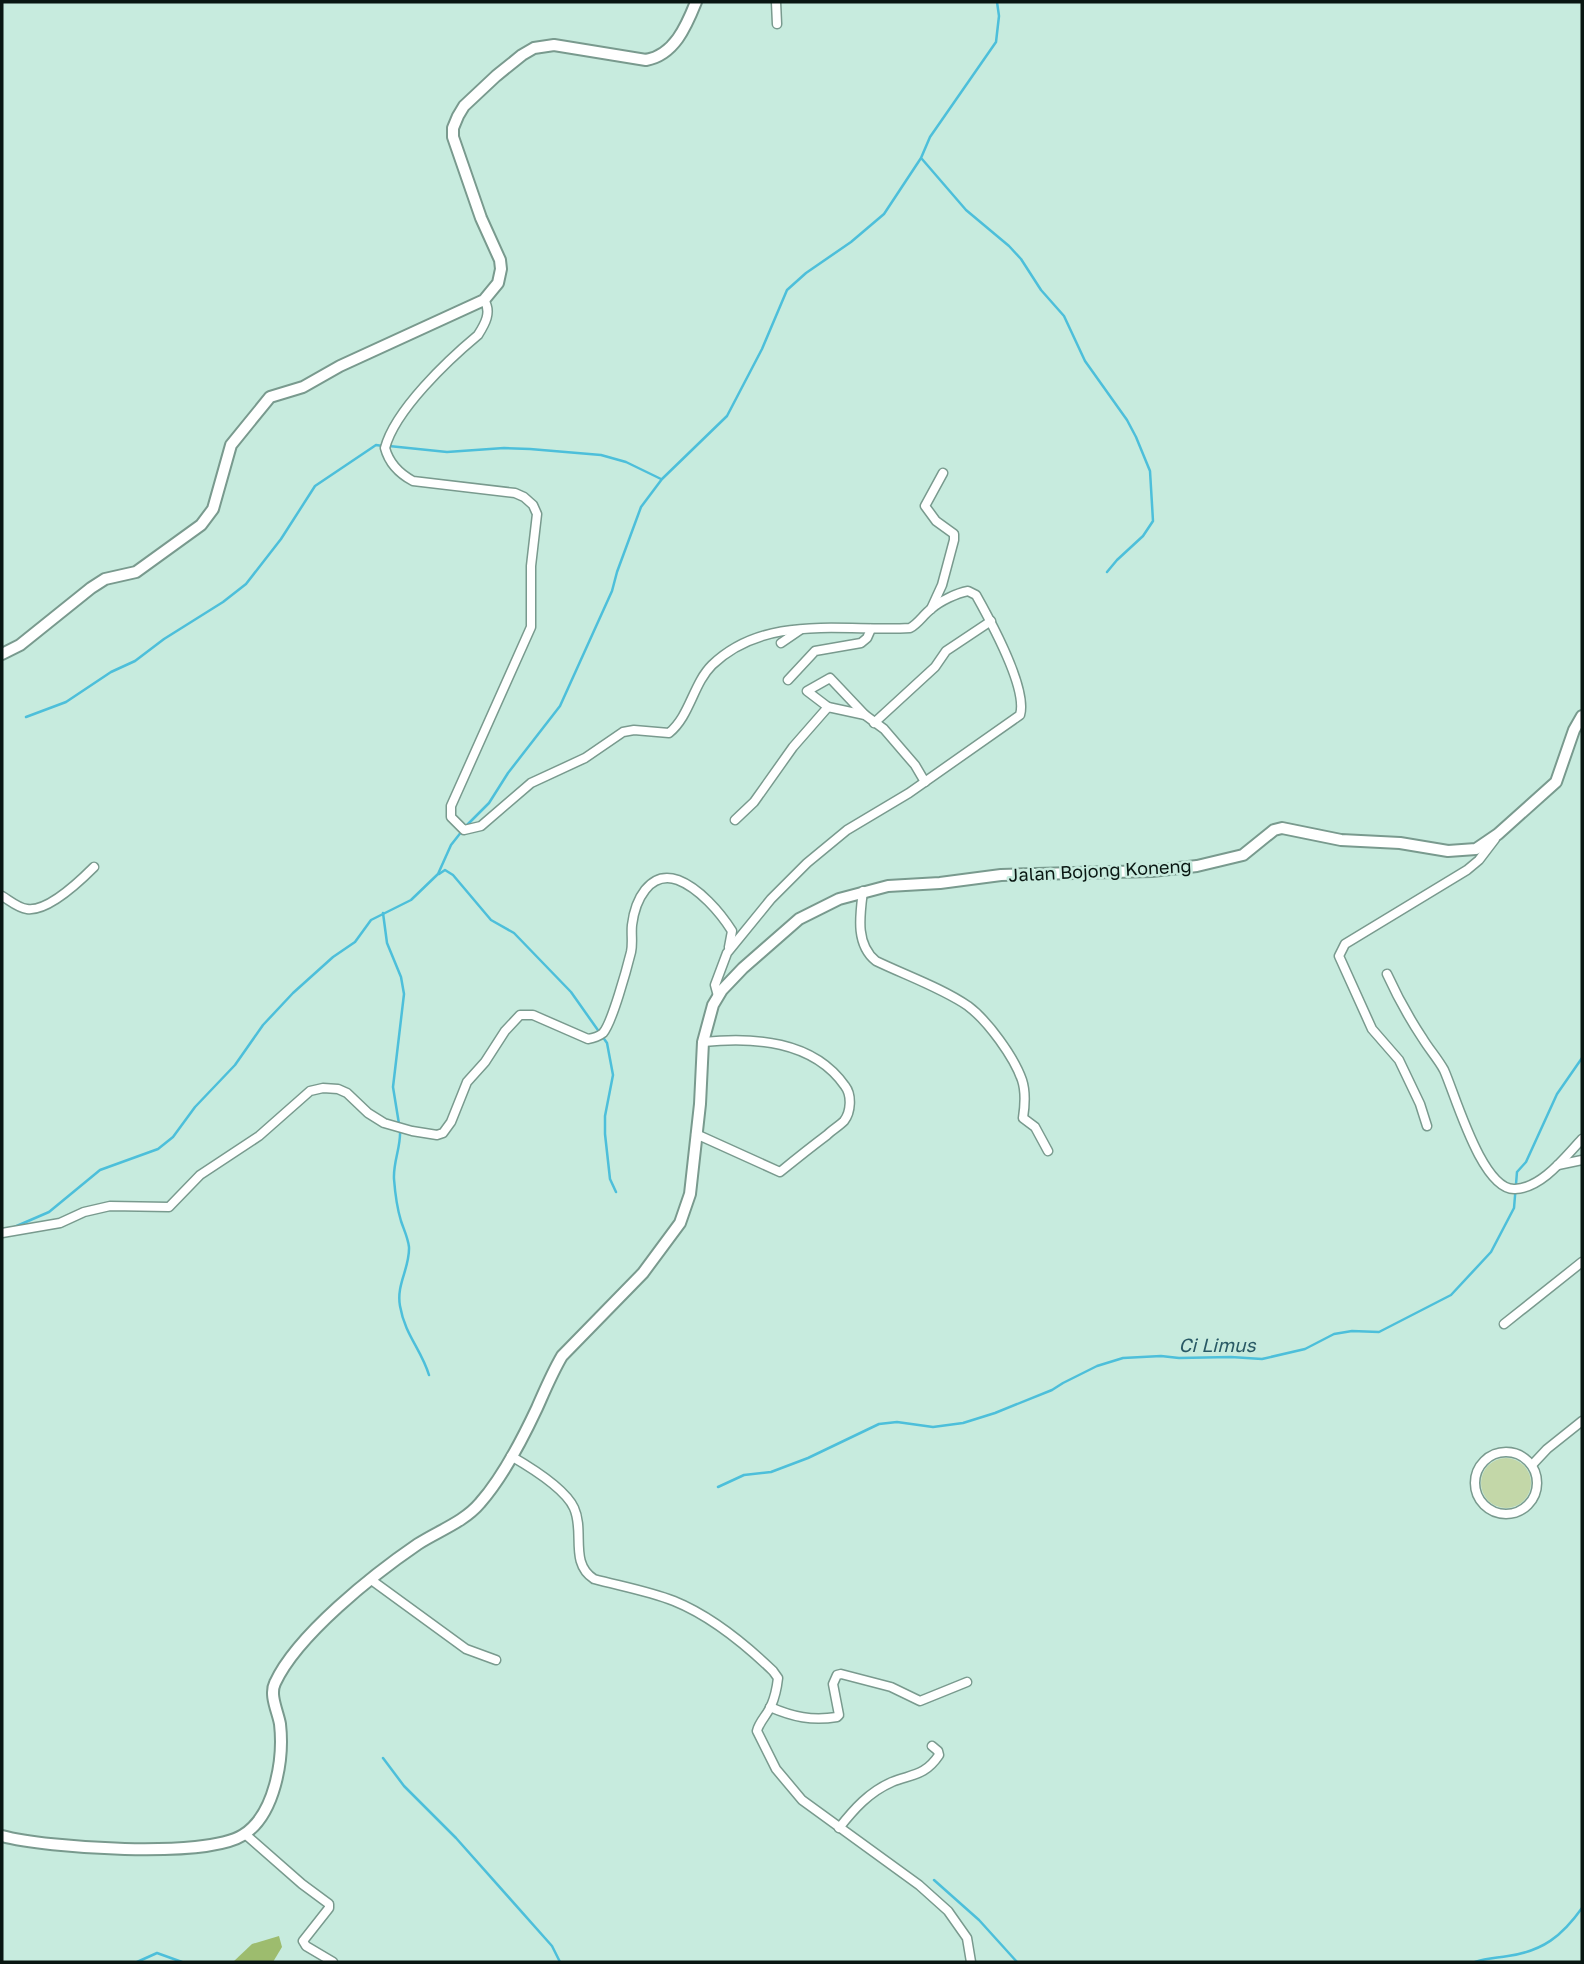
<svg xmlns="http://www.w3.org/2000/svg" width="1584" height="1964" font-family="'Golos Text',sans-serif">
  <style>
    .green { fill: #c3d7a8 }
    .forest { fill: #9dbc6e }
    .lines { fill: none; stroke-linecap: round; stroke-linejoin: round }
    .stream { stroke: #4dbfda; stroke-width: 2.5 }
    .minor-casing { stroke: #799a8e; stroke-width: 11 }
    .tertiary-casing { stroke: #799a8e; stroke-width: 14 }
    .minor { stroke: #fff; stroke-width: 8 }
    .tertiary { stroke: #fff; stroke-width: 10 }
    .labels { text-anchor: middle; stroke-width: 5; stroke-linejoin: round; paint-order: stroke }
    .street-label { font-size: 18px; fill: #091612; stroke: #c7ebde }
    .water-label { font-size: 19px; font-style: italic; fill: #295965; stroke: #c7ebde }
  </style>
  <rect width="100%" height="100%" fill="#c7ebde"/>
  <circle class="green" cx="1506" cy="1483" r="25"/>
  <polygon class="forest" points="279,1936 282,1947 273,1962 233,1962 252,1944"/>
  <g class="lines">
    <g class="stream">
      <polyline points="922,159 966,210 1009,246 1021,259 1041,290 1064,316 1085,361 1127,420 1136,437 1150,471 1153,521 1143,536 1117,560 1107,572"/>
      <polyline points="389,446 447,452 504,448 530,449 601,455 626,462 661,479"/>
      <polyline points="26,717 66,702 111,672 135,661 164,639 223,602 246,584 281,539 315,486 376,445 383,446"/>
      <polyline points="466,826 489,803 508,773 560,706 612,591 617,572 641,507 662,479 727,416 762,349 787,290 806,273 851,242 884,214 921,158 930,137 996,42 999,16 997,2"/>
      <polyline points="439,874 445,870 453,875 491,920 514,933 571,992 607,1043 613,1075 605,1116 605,1134 610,1179 616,1192"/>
      <polyline points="383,913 387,943 401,977 404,994 393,1087 399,1124"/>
      <path d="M 400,1131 C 401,1147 393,1162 394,1179 C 395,1192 397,1208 401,1221 C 404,1230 408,1238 409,1247 C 410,1268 396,1284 400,1306 C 405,1335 421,1349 429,1375"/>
      <polyline points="12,1228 49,1212 100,1170 158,1149 173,1137 195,1107 235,1065 263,1025 293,993 333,957 355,942 371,920 411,900 438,874 451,845 462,831"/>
      <polyline points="718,1487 744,1475 771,1472 808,1458 879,1424 897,1422 933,1427 963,1423 995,1413 1052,1390 1063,1383 1097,1366 1123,1358 1161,1356 1179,1358 1231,1357 1262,1359 1305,1349 1334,1334 1352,1331 1379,1332 1451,1295 1491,1252 1514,1208 1517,1172 1526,1162 1557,1094 1582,1058"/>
      <polyline points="383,1758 404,1786 456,1838 552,1946 560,1962"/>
      <polyline points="934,1880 979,1920 1017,1962"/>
      <polyline points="137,1962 157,1953 182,1962"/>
      <path d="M 1475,1962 C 1486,1958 1496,1958 1508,1956 C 1543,1951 1562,1936 1582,1908"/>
    </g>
    <defs>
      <g id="minor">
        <polyline points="776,2 777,24"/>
        <path d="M 484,300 C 492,312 485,324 478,335 C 448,360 395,410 385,448 C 389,463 400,474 413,481 L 515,493 L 524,497 L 533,505 L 537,514 L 531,566 L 531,627 L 451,806 L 451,817 L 464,830 L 481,826 L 531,783 L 585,758 L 623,732 L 634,730 L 669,733 C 690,716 693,684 712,665 C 766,613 844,632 910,628 C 919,623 923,615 931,609 C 940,601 957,593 968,591 L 976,595 C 990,620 1028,689 1020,715 L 909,793 L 847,830 L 807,863 L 771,899 L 727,953 L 715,985 L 718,996"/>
        <polyline points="931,609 942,585 954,540 954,534 936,521 925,506 943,473"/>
        <polyline points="781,643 800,630"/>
        <polyline points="788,680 815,651 861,643 867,638 871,629"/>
        <polyline points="828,707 807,691 830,678 865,715"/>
        <polyline points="874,723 935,667 946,651 991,621"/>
        <polyline points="735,820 754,802 793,747 828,707 865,715 884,729 915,765 925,782"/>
        <path d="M 863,891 C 860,915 855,944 876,961 C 905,975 942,988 968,1006 C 988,1021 1014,1057 1022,1080 C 1026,1092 1025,1105 1023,1118 L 1035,1127 L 1048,1151"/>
        <path d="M 2,896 C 9,900 18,908 27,909 C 48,912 81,880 94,867"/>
        <path d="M 1387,974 C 1397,996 1409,1018 1423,1039 C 1429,1049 1438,1059 1444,1070 C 1455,1094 1482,1191 1515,1189 C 1542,1188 1565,1157 1582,1139"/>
        <polyline points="1427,1126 1420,1104 1399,1060 1372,1029 1339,956 1345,944 1467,870 1479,860 1495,839"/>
        <path d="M 696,1134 L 780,1172 C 796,1159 811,1147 827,1135 C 832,1130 839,1126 844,1121 C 851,1112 852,1095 845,1086 C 813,1040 753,1037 703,1042"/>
        <polyline points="1558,1165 1582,1160"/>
        <path d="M 2,1233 L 60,1223 L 84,1212 L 110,1206 L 169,1207 L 200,1175 L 259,1136 L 310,1091 L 323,1088 L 338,1089 L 347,1093 L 368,1113 L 384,1123 L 412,1131 L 437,1135 L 443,1133 L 451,1122 L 467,1082 L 485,1062 L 505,1031 L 520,1015 L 533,1015 L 588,1039 C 594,1038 598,1037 603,1033 C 612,1023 627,968 631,952 C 633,943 631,934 632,925 C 635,901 649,870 678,880 C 699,888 720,912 732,931 L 729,947"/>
        <polyline points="1504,1324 1582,1262"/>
        <circle cx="1506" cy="1483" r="31"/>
        <path d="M 511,1456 C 530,1467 565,1488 574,1508 C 585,1532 569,1563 594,1579 C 620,1586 648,1591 674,1601 C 711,1616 744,1643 773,1671 L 778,1678 C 777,1687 775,1697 771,1706 C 767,1715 759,1722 757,1731 L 776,1769 L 802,1800 L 919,1885 L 948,1911 L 967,1938 L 971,1962"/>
        <polyline points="1532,1465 1547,1449 1582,1421"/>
        <polyline points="370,1579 466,1649 496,1660"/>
        <path d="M 770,1707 C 793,1717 812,1721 837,1717 L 839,1715 L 833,1684 L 837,1675 L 841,1674 L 891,1687 L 920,1701 L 967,1682"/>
        <path d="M 839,1828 C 854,1809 869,1792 892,1782 C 912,1774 925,1776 939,1755 L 938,1751 L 932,1746"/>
        <polyline points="245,1834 302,1884 329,1904 329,1908 303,1941 306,1946 333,1962"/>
      </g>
      <g id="tertiary">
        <path d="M 2,654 L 20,645 L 91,588 L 105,579 L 136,572 L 201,525 L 213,509 L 231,445 L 270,397 L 303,387 L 340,366 L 484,300 L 498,283 L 501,269 L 500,260 L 481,218 L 453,137 L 453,128 L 458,116 L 464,106 L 496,76 L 522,55 L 534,48 L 554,45 L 646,60 C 674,55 686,27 696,2"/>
        <path d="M 2,1836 C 46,1848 205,1859 243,1835 C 275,1815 284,1759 280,1724 C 278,1712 269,1695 275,1683 C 297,1635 374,1574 418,1544 C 438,1531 464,1522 480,1503 C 503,1477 522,1440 537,1408 C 545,1390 552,1373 562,1356 L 643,1273 L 680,1223 L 690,1194 L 700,1104 L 703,1042 L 713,1005 L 722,990 L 743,968 L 799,919 L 839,899 L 888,886 L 940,883 L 1001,875 L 1152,871 L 1197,866 L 1243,855 L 1274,830 L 1282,828 L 1341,840 L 1400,843 L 1448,851 L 1476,849 L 1498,834 L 1556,782 L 1574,730 L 1582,716"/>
      </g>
    </defs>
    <use href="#minor" class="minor-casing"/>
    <use href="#tertiary" class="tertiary-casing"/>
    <use href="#minor" class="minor"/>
    <use href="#tertiary" class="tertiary"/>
  </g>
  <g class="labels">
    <g class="street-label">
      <text transform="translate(1100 871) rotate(-3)" y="6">Jalan Bojong Koneng</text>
    </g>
    <g class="water-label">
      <text x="1217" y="1352">Ci Limus</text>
    </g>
  </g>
  <rect width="1584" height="1964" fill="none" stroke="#091612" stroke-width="7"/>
</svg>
